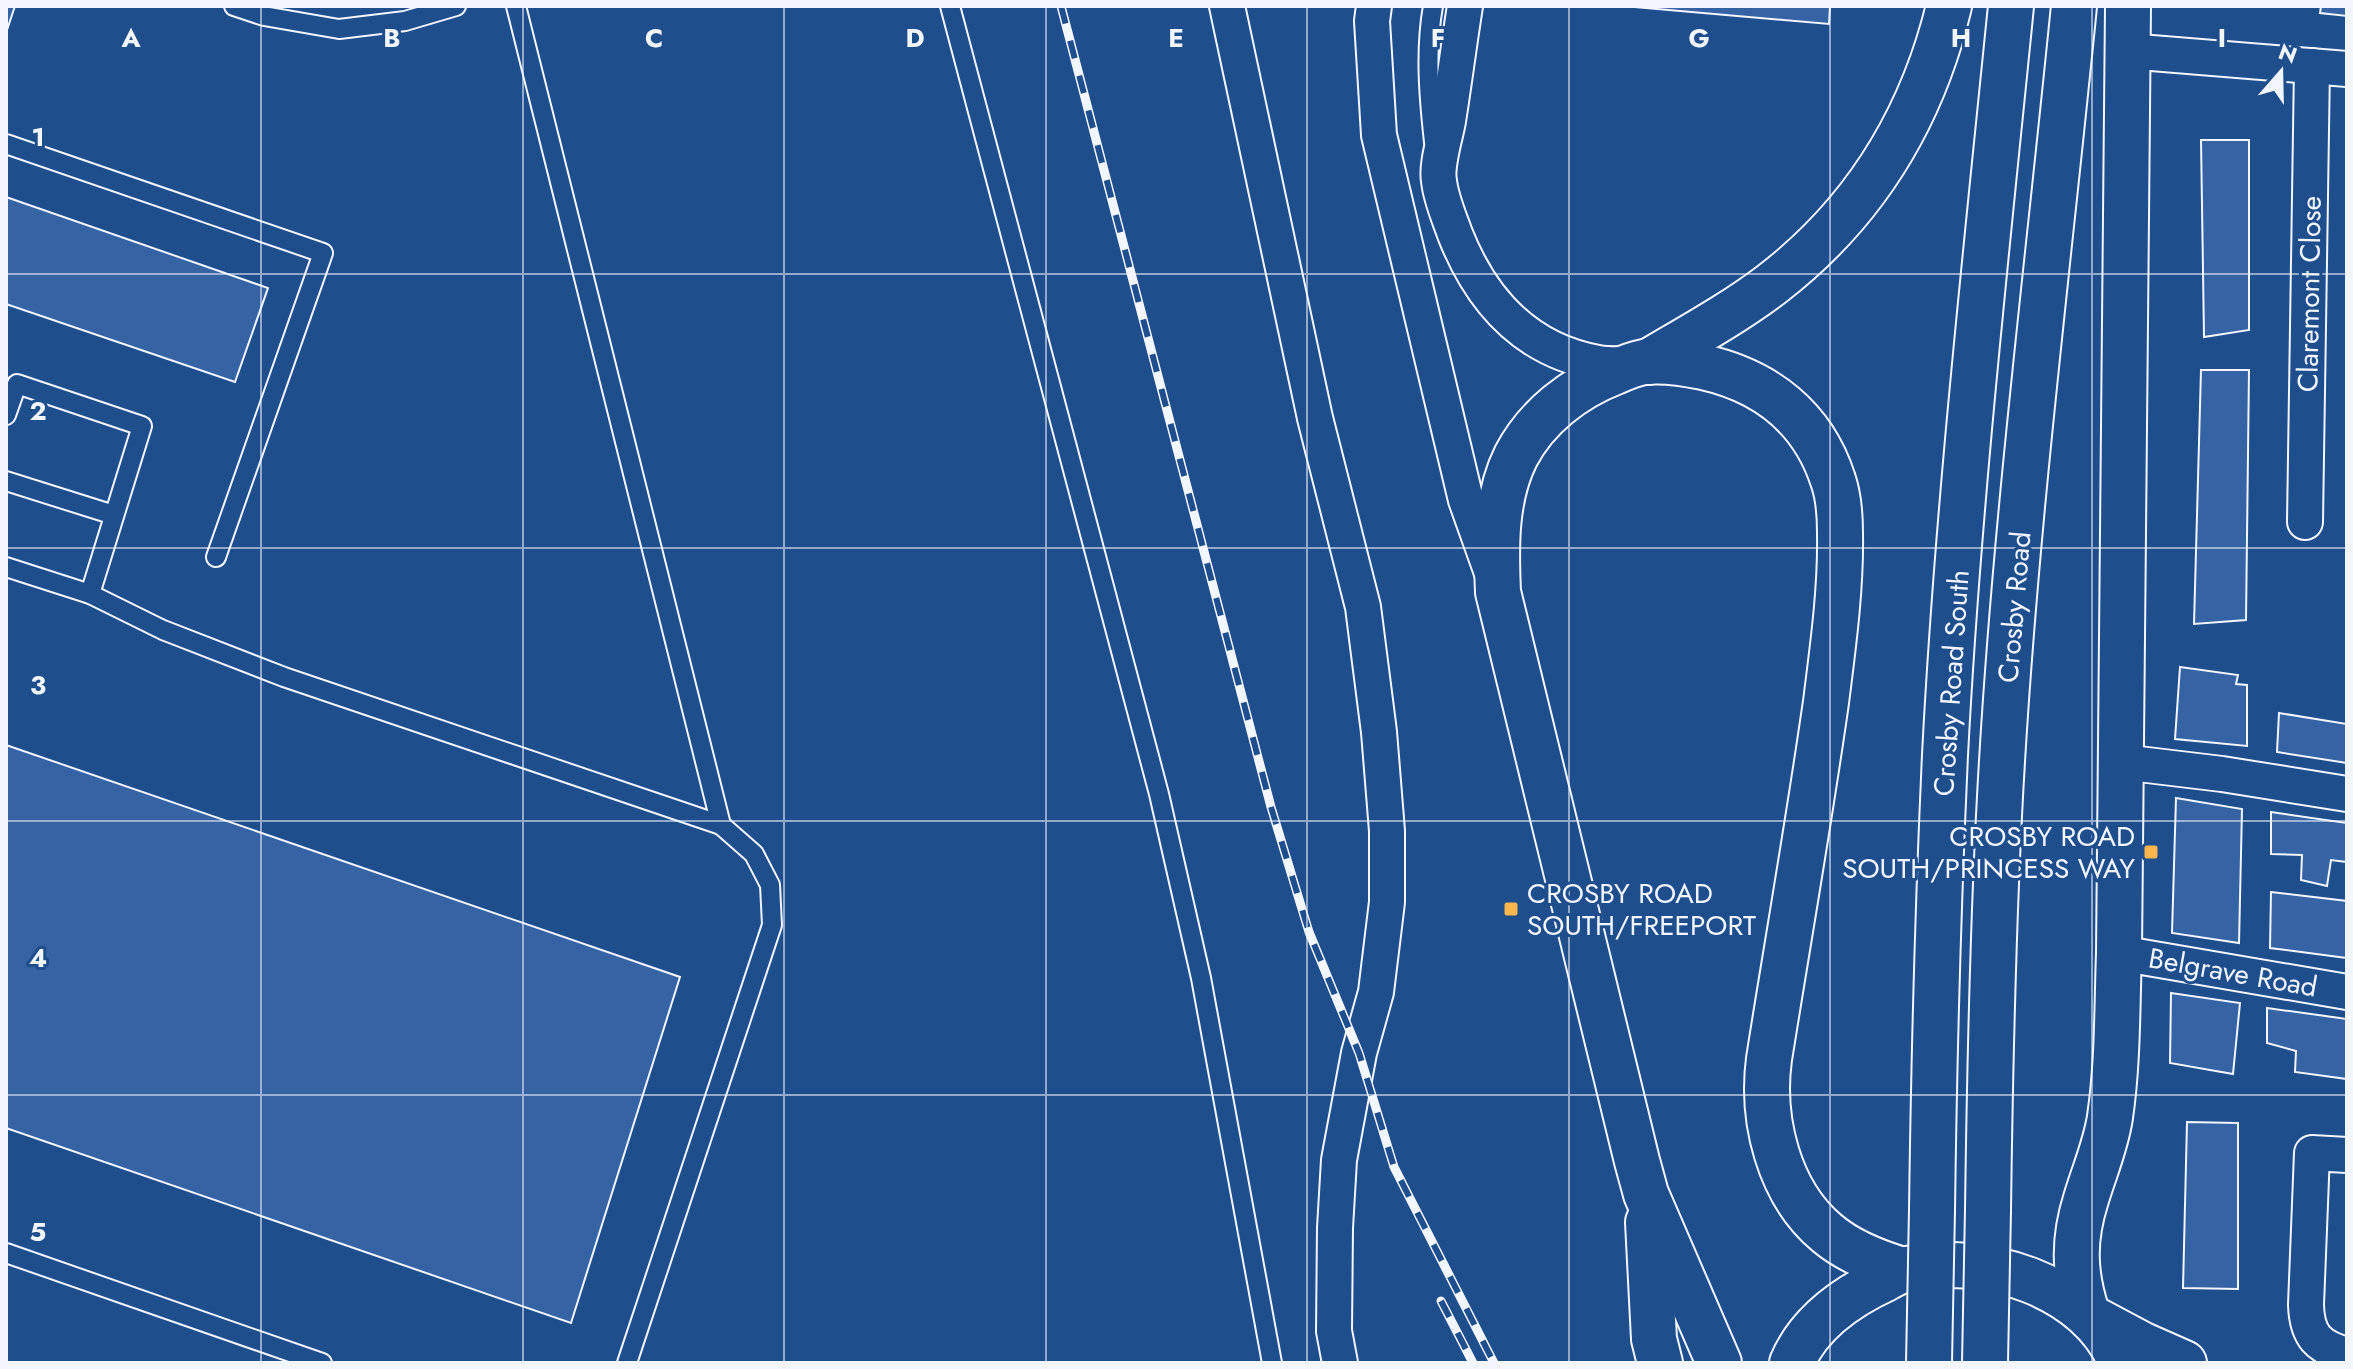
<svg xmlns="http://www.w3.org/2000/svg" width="2353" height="1369" font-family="Jost,sans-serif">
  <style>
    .building { fill: #3563a3; stroke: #f2f6ff; stroke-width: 2 }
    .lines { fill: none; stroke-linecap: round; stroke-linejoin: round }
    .service-casing { stroke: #f2f6ff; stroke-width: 22 }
    .minor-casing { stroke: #f2f6ff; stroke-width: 38 }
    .trunk-casing { stroke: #f2f6ff; stroke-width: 48 }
    .service { stroke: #1f4e8c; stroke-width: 18 }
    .minor { stroke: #1f4e8c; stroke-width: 34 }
    .trunk { stroke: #1f4e8c; stroke-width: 44 }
    .rail-casing { stroke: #f2f6ff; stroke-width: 9 }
    .rail { stroke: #1f4e8c; stroke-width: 6; stroke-dasharray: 18; stroke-linecap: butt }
    .trunk-bridge-casing { stroke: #f2f6ff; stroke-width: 48; stroke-linecap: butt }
    .trunk-bridge { stroke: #1f4e8c; stroke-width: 44 }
    .grid { fill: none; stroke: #f2f6ff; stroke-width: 2; stroke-opacity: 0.55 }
    .poi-dot { fill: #ffb74d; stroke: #1f4e8c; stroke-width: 3 }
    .labels { text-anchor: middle; stroke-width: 6; stroke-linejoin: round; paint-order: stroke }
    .street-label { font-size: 28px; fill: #f2f6ff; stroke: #1f4e8c }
    .poi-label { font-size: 28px; fill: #f2f6ff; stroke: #1f4e8c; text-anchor: end }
    .grid-label { font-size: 26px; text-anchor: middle; font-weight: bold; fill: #f2f6ff; stroke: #1f4e8c; stroke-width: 6; stroke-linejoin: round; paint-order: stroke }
  </style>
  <rect width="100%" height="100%" fill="#1f4e8c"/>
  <g class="building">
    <polygon points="6,6 15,6 6,33"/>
    <polygon points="1623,6 1830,6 1829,24"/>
    <polygon points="2321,6 2347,6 2347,16 2320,13"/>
    <polygon points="2201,140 2249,140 2249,330 2204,337"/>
    <polygon points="6,197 268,288 235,382 6,304"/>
    <polygon points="2201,370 2249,370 2246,620 2194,624"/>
    <polygon points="2180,667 2238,675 2236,684 2247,685 2247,746 2175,739"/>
    <polygon points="2279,713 2347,724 2347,763 2277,752"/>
    <polygon points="6,745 680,977 571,1323 6,1128"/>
    <polygon points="2176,798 2242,809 2239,943 2172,933"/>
    <polygon points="2271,812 2347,823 2347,862 2331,860 2327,886 2301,880 2302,855 2271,854"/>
    <polygon points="2271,892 2347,901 2347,958 2270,948"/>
    <polygon points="2171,993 2240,1003 2233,1074 2170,1063"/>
    <polygon points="2267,1008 2347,1019 2347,1079 2295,1072 2296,1051 2267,1043"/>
    <polygon points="2187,1122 2238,1123 2238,1289 2183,1288"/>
  </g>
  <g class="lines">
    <defs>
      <g id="service">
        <polyline points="234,6 264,16 339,29 405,21 456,6"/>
        <polyline points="516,6 721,825 754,854 770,885 772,925 627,1363"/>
        <polyline points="950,6 1159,794 1201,978 1272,1363"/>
        <path d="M 1433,6 C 1425,51 1429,97 1434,142"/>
        <polyline points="6,144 323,253 216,557"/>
        <polyline points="6,415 17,384 142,426 90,594"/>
        <polyline points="6,481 114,515"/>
        <polyline points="6,567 90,594 163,630 284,677 721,825"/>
        <polyline points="6,1253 322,1363"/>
      </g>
      <g id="minor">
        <polyline points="1227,6 1315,418 1363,607 1379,732 1387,831 1387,902 1376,992 1359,1053 1339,1160 1335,1228 1334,1331 1340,1363"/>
        <polyline points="1374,6 1372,21 1379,135 1466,500 1492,573"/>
        <path d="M 1465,6 C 1459,44 1454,83 1448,121 C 1445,138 1436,165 1439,181 C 1441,199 1449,217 1455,234 C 1481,300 1525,350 1598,363 C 1609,365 1622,364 1634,364"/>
        <polyline points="2127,51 2347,69"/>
        <polyline points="2305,522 2312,66"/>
        <polyline points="2122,762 2222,774 2347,794"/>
        <polyline points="2119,953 2347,992"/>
        <path d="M 2347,1155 L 2312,1153 L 2306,1305 C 2307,1336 2318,1347 2347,1355"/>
      </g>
      <g id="trunk">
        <path d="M 1648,362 C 1690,337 1734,313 1772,284 C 1864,213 1922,118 1949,6"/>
        <path d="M 1932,1210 C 1934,1059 1938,907 1945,755 C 1958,505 1986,255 2011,6"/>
        <path d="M 1988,1210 C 1990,1060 1993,910 2002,761 C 2017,509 2049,257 2074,6"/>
        <polyline points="1648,1222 1654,1339 1660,1363"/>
        <path d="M 2087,1313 C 2074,1273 2073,1240 2086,1199 C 2094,1172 2106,1145 2110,1117 C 2118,1063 2117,1007 2119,953 L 2128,6"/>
        <polyline points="2094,1319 2141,1344 2184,1363"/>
        <path d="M 1719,1363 L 1646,1194 L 1637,1161 L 1498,592 C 1496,547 1495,498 1516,456 C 1537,416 1574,388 1615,372 C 1624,368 1634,364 1644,362 C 1663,360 1684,363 1703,367 C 1766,381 1813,418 1833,480 C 1839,497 1840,516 1840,533 C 1841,590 1833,646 1826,702 C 1809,821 1788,940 1769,1059 C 1761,1119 1778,1192 1827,1233 C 1848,1251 1876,1262 1903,1270"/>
        <path d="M 1792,1363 C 1809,1323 1846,1297 1885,1279 C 1892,1275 1899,1271 1907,1269 C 1984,1253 2090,1285 2121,1363"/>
      </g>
    </defs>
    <use href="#service" class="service-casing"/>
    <use href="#minor" class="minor-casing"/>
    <use href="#trunk" class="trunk-casing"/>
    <use href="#service" class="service"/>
    <use href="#minor" class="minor"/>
    <use href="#trunk" class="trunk"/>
    <defs>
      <g id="rail">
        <polyline points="1061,6 1271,807 1309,932 1359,1053 1394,1167 1494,1363"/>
        <polyline points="1441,1301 1473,1363"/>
      </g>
    </defs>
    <use href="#rail" class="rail-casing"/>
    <use href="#rail" class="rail"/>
    <defs>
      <g id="trunk-bridge">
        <polyline points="1929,1363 1932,1210"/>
        <polyline points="1985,1363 1988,1210"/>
      </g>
    </defs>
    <use href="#trunk-bridge" class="trunk-bridge-casing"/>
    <use href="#trunk-bridge" class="trunk-bridge"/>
  </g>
  <path class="grid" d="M 261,6 L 261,1363M 523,6 L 523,1363M 784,6 L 784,1363M 1046,6 L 1046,1363M 1307,6 L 1307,1363M 1569,6 L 1569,1363M 1830,6 L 1830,1363M 2092,6 L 2092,1363M 6,274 L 2347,274M 6,548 L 2347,548M 6,821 L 2347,821M 6,1095 L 2347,1095"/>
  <g class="poi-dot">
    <rect x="2143" y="844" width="16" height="16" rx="4"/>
    <rect x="1503" y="901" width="16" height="16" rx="4"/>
  </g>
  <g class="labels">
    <g class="street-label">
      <text transform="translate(2309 294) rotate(-89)" y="10">Claremont Close</text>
      <text transform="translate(2014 607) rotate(-85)" y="10">Crosby Road</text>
      <text transform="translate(1951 683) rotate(-86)" y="10">Crosby Road South</text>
      <text transform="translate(2233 972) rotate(10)" y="10">Belgrave Road</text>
    </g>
    <g class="poi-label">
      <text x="2135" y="846">CROSBY ROAD<tspan x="2135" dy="32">SOUTH/PRINCESS WAY</tspan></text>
      <text x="1527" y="903" text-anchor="start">CROSBY ROAD<tspan x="1527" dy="32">SOUTH/FREEPORT</tspan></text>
    </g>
  </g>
  <g class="grid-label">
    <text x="131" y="47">A</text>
    <text x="392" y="47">B</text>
    <text x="654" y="47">C</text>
    <text x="915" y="47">D</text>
    <text x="1176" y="47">E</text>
    <text x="1438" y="47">F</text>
    <text x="1699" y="47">G</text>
    <text x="1961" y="47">H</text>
    <text x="2222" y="47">I</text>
    <text x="38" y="146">1</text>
    <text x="38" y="420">2</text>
    <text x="38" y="694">3</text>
    <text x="38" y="967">4</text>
    <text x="38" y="1241">5</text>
  </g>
  <rect width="2353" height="1369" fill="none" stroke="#f2f6ff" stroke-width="16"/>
  <g transform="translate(2281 72) rotate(20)" stroke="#1f4e8c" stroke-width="6" paint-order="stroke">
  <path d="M0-6L14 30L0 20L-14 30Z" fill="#f2f6ff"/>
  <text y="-12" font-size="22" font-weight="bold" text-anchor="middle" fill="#f2f6ff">N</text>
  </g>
</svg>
